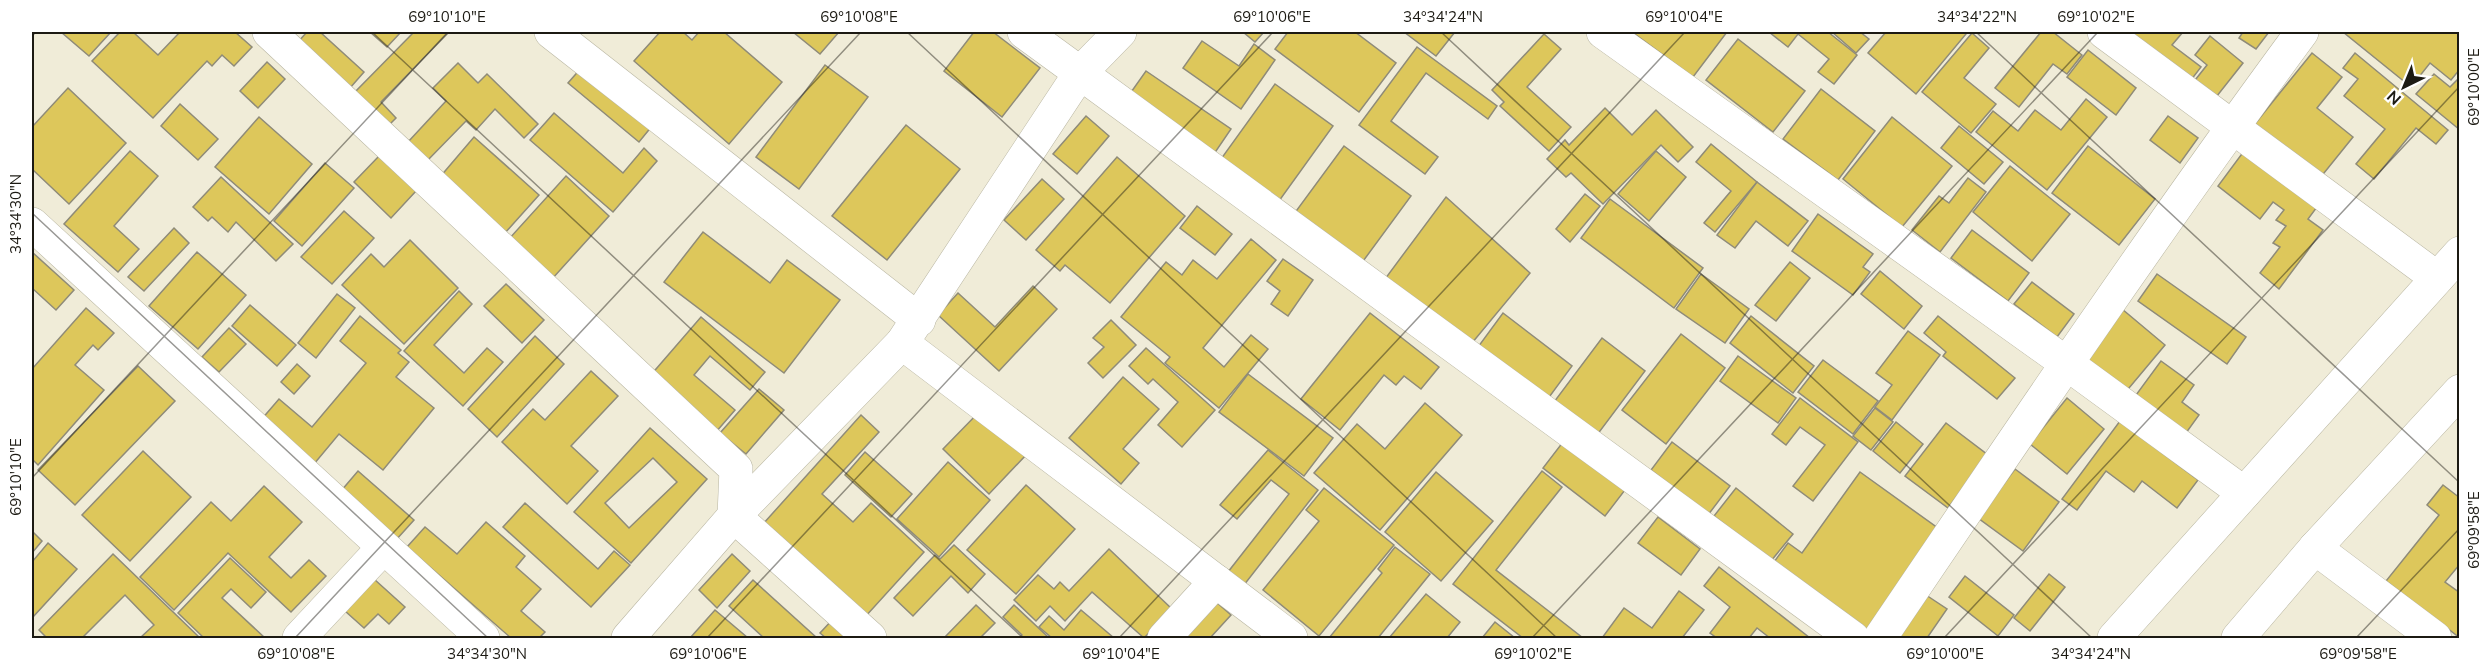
<svg xmlns="http://www.w3.org/2000/svg" width="2491" height="670" font-family="Mulish,sans-serif">
  <style>
    .building { fill: #ddc75b; stroke: #8f8b78; stroke-width: 1.5; fill-rule: evenodd }
    .lines { fill: none; stroke-linecap: round; stroke-linejoin: round }
    .minor-casing { stroke: #b9b6a2; stroke-width: 34 }
    .minor { stroke: #fff; stroke-width: 33 }
    .ticks { fill: none; stroke: #1c1a13; stroke-width: 1.5; stroke-opacity: 0.45 }
    .neatline { fill: none; stroke: #1c1a13; stroke-width: 2 }
    .ticks-label { font-size: 15px; text-anchor: middle; fill: #1c1a13 }
  </style>
  <rect width="100%" height="100%" fill="#f0ecd8"/>
  <g class="building">
    <polygon points="61,32 111,32 89,56"/>
    <polygon points="120,32 133,32 158,55 180,32 235,32 252,47 234,66 222,55 212,66 207,61 153,118 92,61"/>
    <polygon points="307,32 320,32 364,72 350,88 298,42"/>
    <polygon points="370,32 401,32 387,47"/>
    <polygon points="414,32 449,32 381,102 396,118 387,127 353,94"/>
    <polygon points="660,32 683,32 692,40 699,32 724,32 782,82 729,144 634,61"/>
    <polygon points="793,32 839,32 820,54"/>
    <polygon points="974,32 993,32 1040,68 1002,117 944,71"/>
    <polygon points="1243,32 1264,32 1255,42"/>
    <polygon points="1288,32 1355,32 1396,63 1359,112 1275,49"/>
    <polygon points="1404,32 1455,32 1436,56"/>
    <polygon points="1632,32 1727,32 1693,77"/>
    <polygon points="1769,32 1828,32 1857,55 1834,84 1818,72 1829,59 1798,34 1788,47"/>
    <polygon points="1832,32 1860,32 1869,39 1856,53"/>
    <polygon points="1886,32 1963,32 1966,34 1916,94 1868,53"/>
    <polygon points="2041,32 2053,32 2082,55 2067,74 2053,64 2019,107 1995,88"/>
    <polygon points="2119,32 2183,32 2172,45 2201,67 2188,84"/>
    <polygon points="2243,32 2269,32 2256,49 2239,38"/>
    <polygon points="2343,32 2460,32 2460,69 2451,80 2430,63 2411,87"/>
    <polygon points="1972,33 1989,48 1964,78 1996,104 1971,133 1922,92"/>
    <polygon points="1544,34 1561,49 1527,87 1571,127 1549,151 1500,106 1504,102 1492,90"/>
    <polygon points="2210,36 2243,63 2213,101 2192,84 2207,65 2195,55"/>
    <polygon points="1738,39 1805,91 1773,132 1706,80"/>
    <polygon points="1202,41 1239,66 1254,44 1275,60 1241,109 1183,68"/>
    <polygon points="1417,47 1497,106 1488,119 1426,73 1391,121 1438,157 1425,174 1359,125"/>
    <polygon points="2088,50 2136,88 2116,115 2067,77"/>
    <polygon points="2312,53 2342,77 2317,108 2353,137 2320,178 2254,125"/>
    <polygon points="2355,53 2448,130 2436,144 2416,128 2374,179 2356,164 2385,129 2344,96 2358,79 2343,68"/>
    <polygon points="267,62 285,79 258,108 240,91"/>
    <polygon points="458,63 478,83 487,74 538,124 524,138 495,109 476,130 466,121 427,161 408,142 446,101 433,88"/>
    <polygon points="825,65 868,97 799,189 756,157"/>
    <polygon points="582,67 652,126 639,142 568,83"/>
    <polygon points="1146,71 1231,129 1214,154 1129,95"/>
    <polygon points="2434,74 2450,87 2460,77 2460,130 2416,94"/>
    <polygon points="1275,84 1333,126 1279,201 1221,159"/>
    <polygon points="68,88 126,143 69,204 32,169 32,127"/>
    <polygon points="1821,89 1875,131 1838,180 1783,139"/>
    <polygon points="2086,99 2107,117 2047,190 1976,132 1993,111 2018,131 2035,110 2061,130"/>
    <polygon points="180,104 218,139 198,160 161,126"/>
    <polygon points="1605,108 1632,135 1656,110 1693,147 1678,162 1661,145 1603,204 1571,173 1566,177 1547,159 1565,140 1569,145"/>
    <polygon points="554,113 623,173 644,148 657,161 613,212 530,140"/>
    <polygon points="1086,116 1109,136 1077,174 1053,154"/>
    <polygon points="2168,116 2198,138 2180,163 2150,140"/>
    <polygon points="259,117 312,164 269,214 215,167"/>
    <polygon points="1892,117 1952,166 1902,227 1843,179"/>
    <polygon points="906,125 960,169 887,260 832,216"/>
    <polygon points="1959,126 2003,162 1984,184 1941,148"/>
    <polygon points="474,137 539,195 504,234 440,177"/>
    <polygon points="1711,144 1757,182 1715,232 1704,223 1731,191 1696,162"/>
    <polygon points="1344,146 1411,196 1358,268 1291,218"/>
    <polygon points="2088,146 2155,199 2119,245 2052,193"/>
    <polygon points="130,151 158,176 114,226 139,249 118,272 64,224"/>
    <polygon points="1656,151 1686,177 1649,221 1618,194"/>
    <polygon points="2244,151 2317,207 2308,219 2323,230 2279,289 2260,273 2280,247 2273,243 2286,226 2276,220 2284,210 2273,202 2260,219 2218,186"/>
    <polygon points="379,156 416,191 391,218 354,182"/>
    <polygon points="1117,157 1185,216 1110,303 1065,265 1060,271 1036,250"/>
    <polygon points="325,163 354,188 302,246 274,221"/>
    <polygon points="2010,166 2070,214 2032,261 1973,212"/>
    <polygon points="566,176 609,216 552,279 508,240"/>
    <polygon points="221,177 293,244 276,261 236,222 228,232 212,217 208,221 193,207"/>
    <polygon points="1968,178 1986,192 1940,252 1912,230 1939,196 1949,203"/>
    <polygon points="1042,179 1064,199 1026,240 1004,220"/>
    <polygon points="1757,182 1808,221 1788,246 1756,221 1735,248 1717,235"/>
    <polygon points="1585,194 1600,206 1570,242 1556,229"/>
    <polygon points="1446,197 1530,273 1472,343 1385,279"/>
    <polygon points="1610,199 1703,268 1674,308 1581,238"/>
    <polygon points="1197,206 1232,234 1215,255 1180,228"/>
    <polygon points="344,211 374,238 332,284 301,257"/>
    <polygon points="1818,214 1873,254 1863,267 1870,272 1853,295 1792,251"/>
    <polygon points="174,228 189,243 144,291 128,277"/>
    <polygon points="1972,230 2029,273 2008,301 1951,258"/>
    <polygon points="703,232 770,283 787,260 840,300 784,373 664,282"/>
    <polygon points="1251,239 1276,260 1203,348 1224,367 1251,335 1268,349 1219,408 1165,363 1170,357 1121,317 1166,262 1182,275 1193,260 1217,279"/>
    <polygon points="410,240 458,288 404,344 342,285 371,254 384,267"/>
    <polygon points="32,252 74,290 56,310 32,288"/>
    <polygon points="197,252 246,295 198,349 149,306"/>
    <polygon points="1283,259 1313,280 1288,316 1271,304 1280,291 1267,281"/>
    <polygon points="1790,262 1810,278 1776,321 1755,305"/>
    <polygon points="1880,271 1922,306 1904,329 1861,294"/>
    <polygon points="1701,274 1749,309 1725,343 1676,309"/>
    <polygon points="2157,274 2246,337 2227,364 2138,301"/>
    <polygon points="2032,282 2074,314 2057,337 2014,304"/>
    <polygon points="506,284 544,320 522,343 484,306"/>
    <polygon points="1033,286 1057,309 999,371 938,315 958,293 995,327"/>
    <polygon points="459,291 472,304 434,345 464,373 487,348 503,362 463,406 404,351"/>
    <polygon points="337,294 355,308 316,358 298,343"/>
    <polygon points="250,305 296,345 277,366 232,326"/>
    <polygon points="86,308 114,333 98,350 93,345 75,365 104,390 38,465 32,459 32,369"/>
    <polygon points="2122,309 2165,345 2124,394 2081,359"/>
    <polygon points="1370,313 1439,367 1421,389 1404,376 1396,385 1384,375 1340,430 1301,399"/>
    <polygon points="1503,313 1572,366 1547,400 1478,347"/>
    <polygon points="360,316 401,350 398,353 409,362 396,377 434,408 383,470 339,434 314,464 261,420 279,399 312,427 366,363 340,341"/>
    <polygon points="1751,316 1814,366 1793,393 1730,343"/>
    <polygon points="1938,316 2015,378 1997,399 1943,356 1946,352 1924,333"/>
    <polygon points="701,317 765,372 750,390 710,356 694,375 735,410 716,432 650,376"/>
    <polygon points="1111,320 1136,345 1103,378 1088,363 1104,347 1093,338"/>
    <polygon points="229,328 246,344 219,372 202,357"/>
    <polygon points="1908,331 1940,355 1892,420 1875,407 1892,385 1876,373"/>
    <polygon points="1681,334 1725,368 1666,444 1622,410"/>
    <polygon points="535,336 564,364 497,437 468,409"/>
    <polygon points="1602,338 1645,371 1597,435 1554,402"/>
    <polygon points="1146,348 1215,410 1182,447 1158,425 1178,402 1153,379 1148,384 1129,366"/>
    <polygon points="1738,356 1796,398 1778,423 1720,381"/>
    <polygon points="1823,360 1878,401 1853,434 1798,392"/>
    <polygon points="2161,361 2194,385 2182,402 2199,415 2186,433 2136,395"/>
    <polygon points="297,364 310,376 294,394 281,382"/>
    <polygon points="138,366 175,401 75,505 38,470"/>
    <polygon points="591,371 618,396 571,446 598,471 567,504 502,442 533,409 545,420"/>
    <polygon points="1248,374 1333,438 1304,476 1219,412"/>
    <polygon points="1123,377 1159,409 1123,449 1139,463 1121,484 1069,438"/>
    <polygon points="759,389 784,410 746,454 720,433"/>
    <polygon points="1800,398 1858,442 1813,501 1793,486 1825,445 1800,427 1786,445 1772,434"/>
    <polygon points="2067,398 2104,429 2067,474 2030,444"/>
    <polygon points="1425,403 1462,435 1380,530 1314,473 1357,424 1385,449"/>
    <polygon points="1875,408 1893,422 1871,450 1853,436"/>
    <polygon points="980,411 1026,455 989,494 943,449"/>
    <polygon points="861,415 879,432 822,494 853,522 871,503 924,552 865,617 763,524"/>
    <polygon points="2120,421 2198,480 2177,508 2142,481 2134,492 2106,471 2077,510 2062,499"/>
    <polygon points="1896,422 1923,444 1900,473 1873,451"/>
    <polygon points="1946,423 1988,455 1948,508 1905,476"/>
    <path d="M 650,428 L 707,479 L 631,563 L 574,512 ZM 653,458 L 677,482 L 629,528 L 605,503 Z"/>
    <polygon points="1563,442 1625,490 1605,516 1543,468"/>
    <polygon points="1672,442 1730,486 1708,515 1651,470"/>
    <polygon points="1268,450 1318,490 1244,585 1228,572 1289,494 1271,480 1237,519 1220,505"/>
    <polygon points="143,451 191,497 130,561 82,515"/>
    <polygon points="865,452 912,494 891,517 845,475"/>
    <polygon points="948,462 990,500 939,557 897,519"/>
    <polygon points="2015,469 2059,502 2023,551 1978,518"/>
    <polygon points="358,471 414,520 396,540 341,491"/>
    <polygon points="1542,471 1562,487 1496,570 1583,638 1523,638 1453,584"/>
    <polygon points="1436,472 1493,521 1441,581 1385,532"/>
    <polygon points="1860,472 1942,531 1869,632 1774,562 1788,543 1802,553"/>
    <polygon points="1026,485 1075,529 1016,594 967,550"/>
    <polygon points="2443,485 2460,498 2460,564 2445,582 2460,593 2460,638 2386,581 2439,515 2427,505"/>
    <polygon points="264,486 302,522 269,557 291,578 309,560 326,576 291,612 228,553 174,610 140,577 211,502 231,521"/>
    <polygon points="1324,488 1394,545 1319,636 1263,590 1319,521 1306,510"/>
    <polygon points="1736,488 1793,534 1771,561 1714,516"/>
    <polygon points="525,503 598,569 614,551 630,565 591,607 503,527"/>
    <polygon points="1658,517 1700,549 1681,575 1638,543"/>
    <polygon points="486,522 525,556 516,567 541,589 521,611 545,632 539,638 511,638 407,547 425,527 457,554"/>
    <polygon points="32,531 42,541 32,553"/>
    <polygon points="48,543 77,569 32,618 32,562"/>
    <polygon points="954,545 985,574 968,593 951,576 913,616 894,598 935,555 940,559"/>
    <polygon points="1395,547 1430,574 1378,638 1329,638 1382,573 1378,569"/>
    <polygon points="1109,549 1172,609 1144,638 1092,592 1065,621 1050,606 1036,621 1014,600 1038,575 1054,589 1060,582 1069,591"/>
    <polygon points="113,554 200,638 140,638 154,625 125,595 82,638 47,638 39,630"/>
    <polygon points="732,554 750,571 717,608 699,590"/>
    <polygon points="230,558 266,592 251,608 231,589 222,598 265,638 204,638 178,613"/>
    <polygon points="1719,567 1810,638 1770,638 1757,628 1749,638 1717,638 1710,633 1730,607 1704,586"/>
    <polygon points="2049,574 2065,587 2030,631 2014,618"/>
    <polygon points="1965,576 2014,615 1998,636 1949,597"/>
    <polygon points="374,579 405,607 389,624 378,614 364,628 345,611"/>
    <polygon points="753,580 817,638 764,638 729,606"/>
    <polygon points="1679,591 1704,610 1682,638 1602,638 1624,608 1652,628"/>
    <polygon points="1426,594 1460,622 1447,638 1389,638"/>
    <polygon points="1926,595 1947,609 1927,638 1896,638"/>
    <polygon points="1215,601 1231,615 1210,638 1181,638"/>
    <polygon points="976,605 995,623 980,638 944,638"/>
    <polygon points="1014,605 1047,636 1045,638 1019,638 1022,635 1003,617"/>
    <polygon points="715,610 748,638 690,638"/>
    <polygon points="1081,610 1114,638 1052,638 1039,627 1049,616 1064,630"/>
    <polygon points="834,618 857,638 826,638 820,633"/>
    <polygon points="1495,622 1515,638 1482,638"/>
  </g>
  <g class="lines">
    <defs>
      <g id="minor">
        <polyline points="269,32 736,469 734,516 870,638"/>
        <polyline points="551,32 919,320"/>
        <polyline points="1024,32 1853,638"/>
        <polyline points="1603,32 2066,363 2244,493"/>
        <polyline points="2104,32 2437,278"/>
        <polyline points="32,224 483,638"/>
        <polyline points="902,343 1291,638"/>
        <polyline points="2315,548 2435,638"/>
        <polyline points="299,638 383,548"/>
        <polyline points="628,638 734,516 902,343 1080,73 1120,32"/>
        <polyline points="1164,638 1216,581"/>
        <path d="M 1880,638 C 2018,434 2156,230 2302,32"/>
        <polyline points="2114,638 2460,253"/>
        <polyline points="2238,638 2315,548 2460,391"/>
      </g>
    </defs>
    <use href="#minor" class="minor-casing"/>
    <use href="#minor" class="minor"/>
  </g>
  <path class="ticks" d="M 372,32 L 1023,638M 907,32 L 1557,638M 1441,32 L 2092,638M 1976,32 L 2460,483M 32,36 L 36,32M 32,213 L 488,638M 32,478 L 448,32M 295,638 L 861,32M 707,638 L 1273,32M 1119,638 L 1685,32M 1532,638 L 2098,32M 1944,638 L 2460,86M 2356,638 L 2460,528"/>
  <rect width="2491" height="670" fill="none" stroke="#ffffff" stroke-width="66"/>
  <g transform="translate(2404 87) rotate(223)" stroke="#ffffff" stroke-width="4.5" paint-order="stroke">
  <path d="M0-4.5L10 22L0 15L-10 22Z" fill="#1c1a13"/>
  <text y="-9" font-size="16" font-weight="bold" text-anchor="middle" fill="#1c1a13">N</text>
  </g>
  <rect x="33" y="33" width="2425" height="604" class="neatline"/>
  <g class="ticks-label">
    <text x="447" y="22">69°10'10"E</text>
    <text x="859" y="22">69°10'08"E</text>
    <text x="1272" y="22">69°10'06"E</text>
    <text x="1443" y="22">34°34'24"N</text>
    <text x="1684" y="22">69°10'04"E</text>
    <text x="1977" y="22">34°34'22"N</text>
    <text x="2096" y="22">69°10'02"E</text>
    <text transform="translate(2474 87) rotate(-90)" y="5">69°10'00"E</text>
    <text transform="translate(16 214) rotate(-90)" y="5">34°34'30"N</text>
    <text transform="translate(16 477) rotate(-90)" y="5">69°10'10"E</text>
    <text transform="translate(2474 530) rotate(-90)" y="5">69°09'58"E</text>
    <text x="296" y="659">69°10'08"E</text>
    <text x="487" y="659">34°34'30"N</text>
    <text x="708" y="659">69°10'06"E</text>
    <text x="1121" y="659">69°10'04"E</text>
    <text x="1533" y="659">69°10'02"E</text>
    <text x="1945" y="659">69°10'00"E</text>
    <text x="2091" y="659">34°34'24"N</text>
    <text x="2358" y="659">69°09'58"E</text>
  </g>
</svg>
